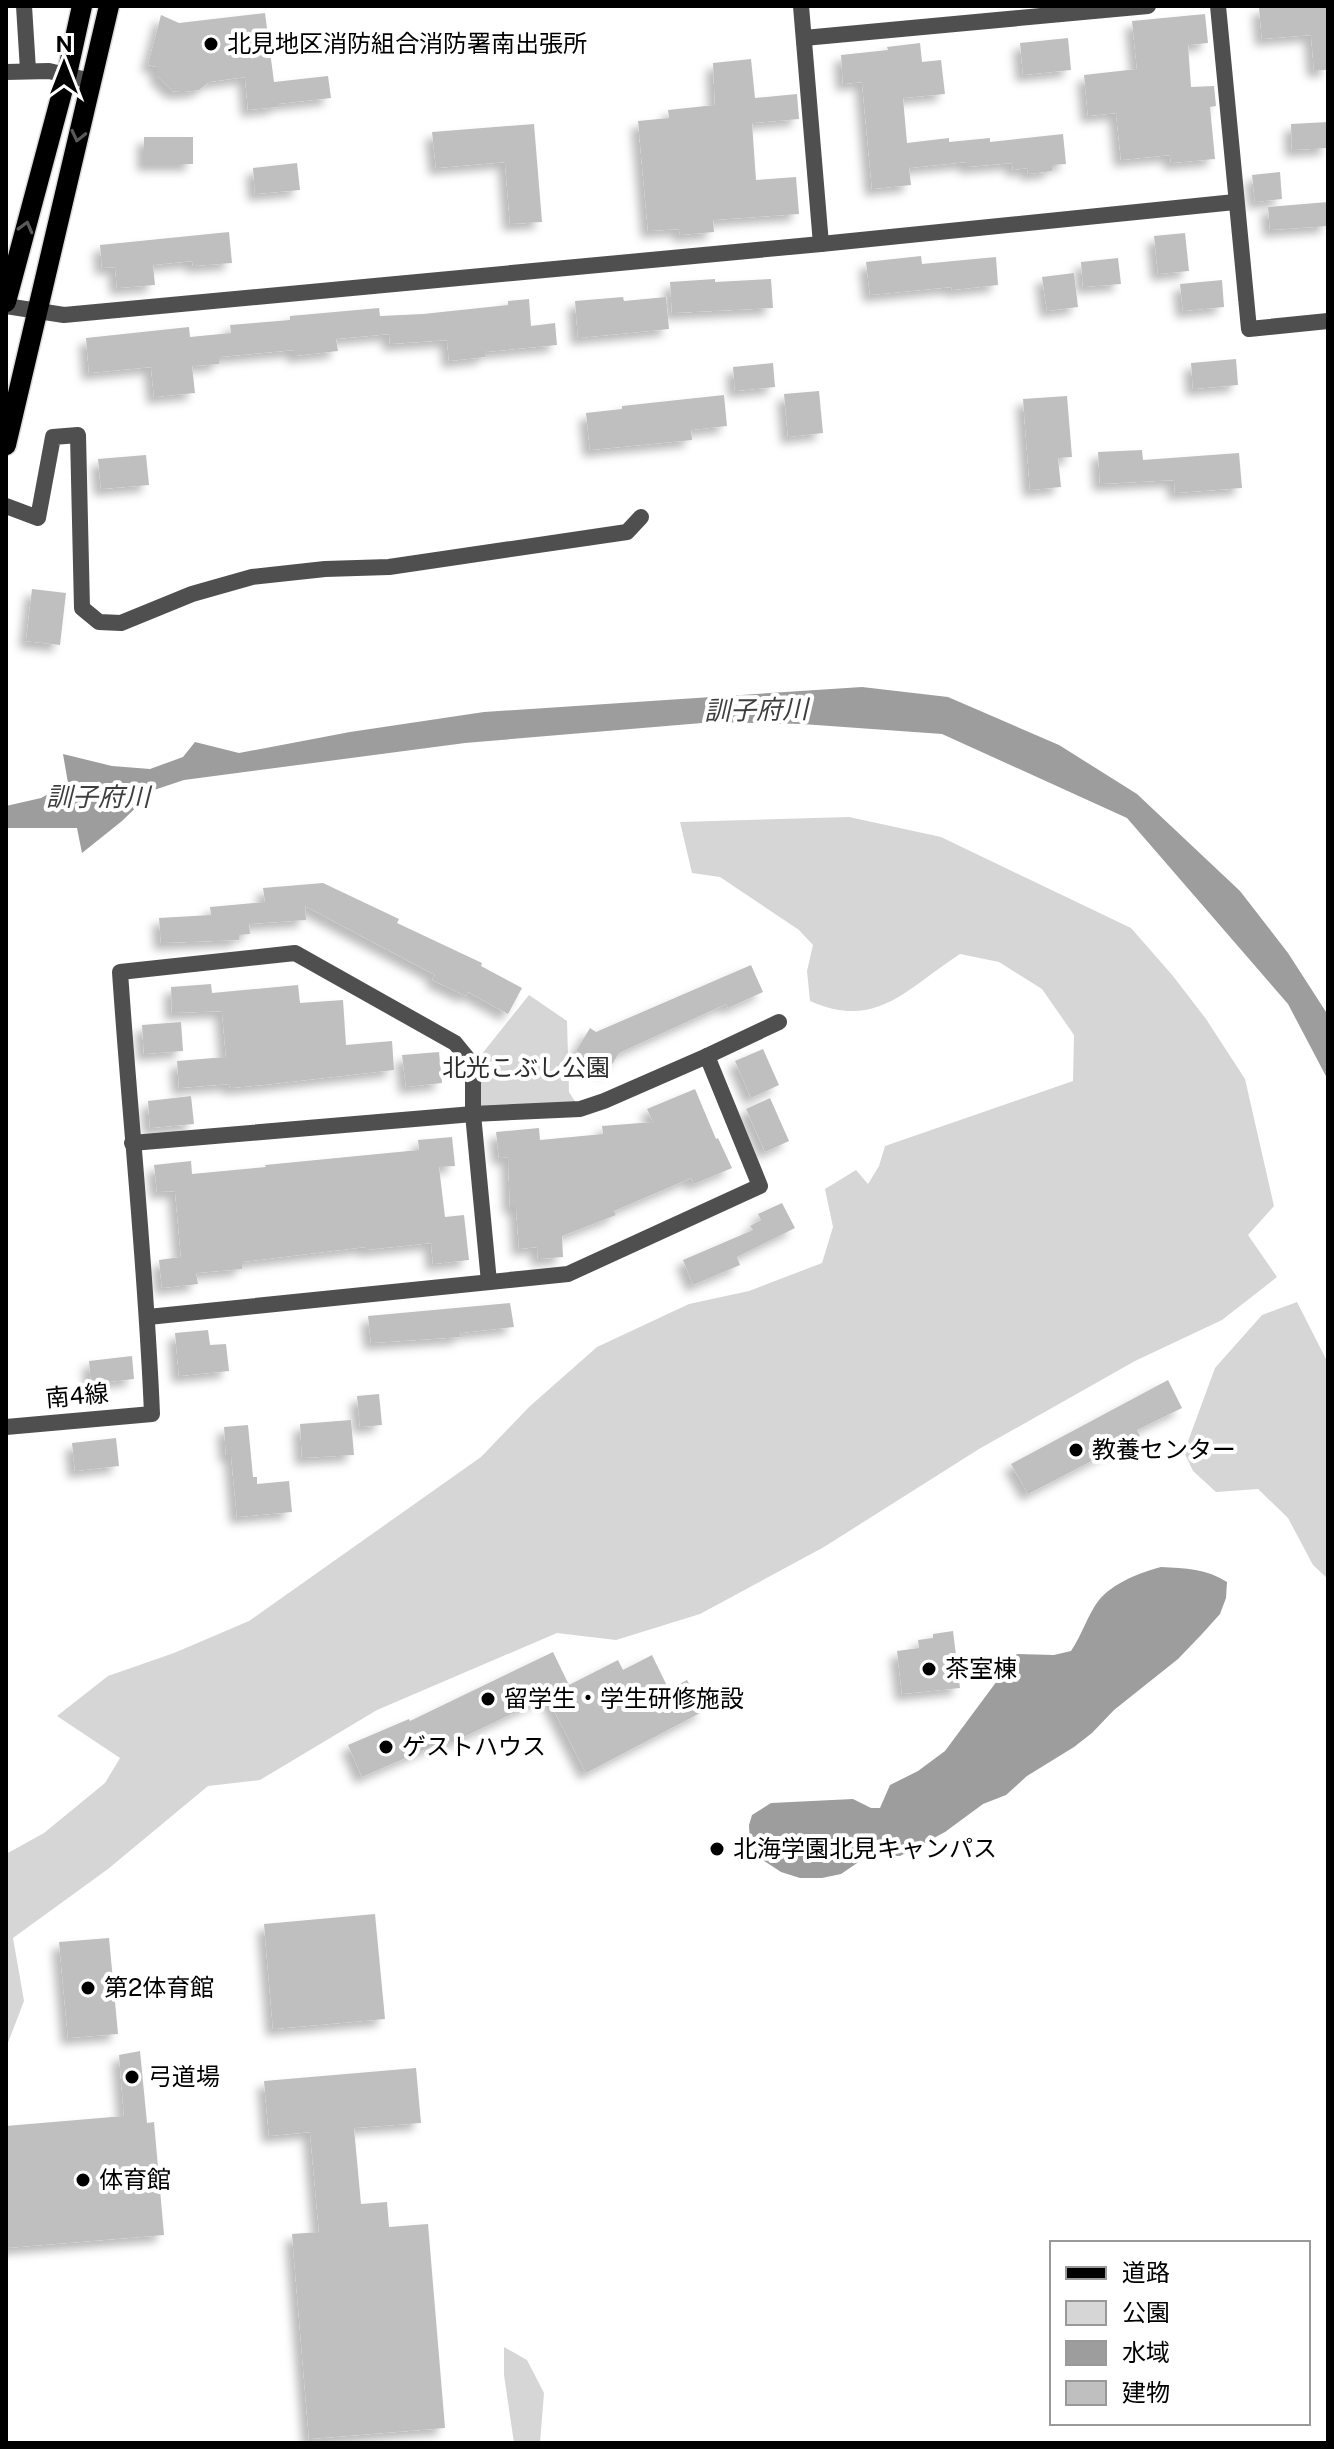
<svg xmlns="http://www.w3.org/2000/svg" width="1334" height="2449" font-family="'Public Sans','Noto Sans JP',sans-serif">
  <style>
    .green { fill: #d6d6d6 }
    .water { fill: #9d9d9d }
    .building { fill: #bfbfbf; filter: url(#shadow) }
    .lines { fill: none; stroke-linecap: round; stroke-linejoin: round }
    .primary-casing { stroke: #dbdbdb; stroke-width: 23 }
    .street { stroke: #4f4f4f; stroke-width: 16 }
    .primary { stroke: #000; stroke-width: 20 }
    .oneway { stroke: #595959 }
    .poi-dot { fill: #000; stroke: #fff; stroke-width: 3 }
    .labels { text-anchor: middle; stroke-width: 8; stroke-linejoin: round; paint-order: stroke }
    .poi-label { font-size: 24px; fill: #000; stroke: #fff; text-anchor: start }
    .park-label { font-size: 24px; fill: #2d2d2d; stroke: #fff }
    .street-label { font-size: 24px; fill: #000; stroke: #fff }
    .water-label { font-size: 26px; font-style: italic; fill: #3e3e3e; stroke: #fff }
  </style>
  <defs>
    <filter id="shadow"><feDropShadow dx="-7" dy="7" stdDeviation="4" flood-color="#0004"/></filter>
  </defs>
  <rect width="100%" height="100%" fill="#fff"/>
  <g class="green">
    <path d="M 849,817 L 941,837 L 1131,928 L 1173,976 L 1206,1019 L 1245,1079 L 1274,1206 L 1248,1235 L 1277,1277 L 1222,1320 L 1135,1361 L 979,1449 L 824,1547 L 700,1614 L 616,1640 L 557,1633 L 377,1710 L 260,1780 L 208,1786 L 108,1869 L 13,1938 L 24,2001 L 6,2048 L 6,1854 L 44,1833 L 105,1783 L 120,1758 L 57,1716 L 108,1676 L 174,1653 L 249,1621 L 481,1457 L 529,1407 L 597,1347 L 689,1304 L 749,1291 L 822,1263 L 833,1227 L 825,1189 L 856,1170 L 868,1184 L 879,1166 L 885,1146 L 1073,1081 L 1074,1035 L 1042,989 L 999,962 L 960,954 C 907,988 877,1031 810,1001 L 807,971 L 813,945 L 799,930 L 720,877 L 692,873 L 680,822 Z"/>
    <polygon points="529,995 567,1021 569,1092 580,1109 473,1114 473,1065"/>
    <polygon points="1297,1302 1328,1363 1328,1579 1313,1565 1288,1518 1258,1489 1216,1492 1193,1471 1184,1452 1215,1368 1262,1315"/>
    <polygon points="504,2347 527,2360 544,2393 540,2443 514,2443 504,2375"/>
  </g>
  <g class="water">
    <polygon points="862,687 948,697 1059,745 1137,794 1240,891 1288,953 1328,1015 1328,1080 1288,1004 1127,818 942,734 802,724 714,722 465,743 184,780 154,790 122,821 82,853 77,828 6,828 6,806 41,798 68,783 63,754 112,766 150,769 183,757 195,742 239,753 350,732 484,712"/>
    <path d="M 1161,1567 C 1185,1568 1207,1569 1227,1582 L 1226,1598 L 1220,1614 L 1202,1634 L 1178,1659 L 1114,1710 L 1092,1733 L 1074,1747 L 1027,1776 L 1006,1795 L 983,1804 L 945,1832 L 900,1856 L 869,1855 L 841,1874 L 822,1878 L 800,1878 L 781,1872 L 755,1855 L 750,1843 L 749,1825 L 752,1815 L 771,1803 L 853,1799 L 871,1808 L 880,1808 L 890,1785 L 918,1771 L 945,1751 L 1017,1654 L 1054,1655 L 1071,1651 C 1082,1635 1088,1614 1099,1600 C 1113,1583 1141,1572 1161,1567 Z"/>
  </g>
  <g class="building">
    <polygon points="1280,6 1328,6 1328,70 1314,70 1311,35 1262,39 1259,8"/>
    <polygon points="265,13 274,82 328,76 331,98 277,104 277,107 248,110 245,77 209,82 199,90 183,92 172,91 157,76 157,67 148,65 161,15 179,23"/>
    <polygon points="1205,14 1208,43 1188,45 1191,87 1214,86 1216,106 1210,107 1215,159 1171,163 1170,155 1121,160 1116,113 1088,116 1084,75 1137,69 1132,21"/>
    <polygon points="1068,38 1071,70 1023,75 1020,43"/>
    <polygon points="920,43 922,62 941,60 945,94 903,98 907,143 949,138 949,142 990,138 990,142 1063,134 1066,164 1052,165 1052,171 1028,174 1027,168 1013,170 1012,163 966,167 966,162 909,168 911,185 872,189 862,82 843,84 841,55 888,50 887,47"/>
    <polygon points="751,59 755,98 797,94 799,119 752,123 756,180 796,177 799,214 713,220 714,232 680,235 679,229 648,231 638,121 669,118 668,110 715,105 713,63"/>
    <polygon points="1328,122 1328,148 1292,150 1291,124"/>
    <polygon points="534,124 542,222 510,224 505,162 436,168 432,132"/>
    <rect x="144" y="137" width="49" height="27"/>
    <polygon points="297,163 300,190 255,194 253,168"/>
    <polygon points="1280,172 1282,199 1255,202 1252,175"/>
    <polygon points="1328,202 1328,226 1270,230 1268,207"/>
    <polygon points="229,232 232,263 193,266 192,261 153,265 155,285 117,288 115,267 102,268 100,245"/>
    <polygon points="1185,233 1189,271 1158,274 1154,236"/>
    <polygon points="921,256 922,264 996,257 998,285 952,290 951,287 870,295 866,262"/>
    <polygon points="1118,258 1121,284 1083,287 1081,262"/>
    <polygon points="1074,273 1078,307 1047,311 1042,277"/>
    <polygon points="715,279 715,282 771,279 773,308 672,313 670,282"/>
    <polygon points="1222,280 1224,307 1183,311 1180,284"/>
    <polygon points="623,297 624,301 666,297 669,329 578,338 575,301"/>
    <polygon points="529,299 531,326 555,323 557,345 485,352 485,357 449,361 447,340 390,344 389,334 336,339 338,351 294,356 294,350 219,357 219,364 192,366 195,393 154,397 151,367 89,373 86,338 189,327 190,337 231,333 230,325 290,320 290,316 379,308 380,316 423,314 508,305 508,301"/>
    <polygon points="1236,359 1238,385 1193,389 1191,363"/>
    <polygon points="773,363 775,387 735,391 733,367"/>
    <polygon points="819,391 823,433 788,437 784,394"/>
    <polygon points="724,395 727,426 691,430 692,440 590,450 586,413 622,409 622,406"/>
    <polygon points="1067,396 1072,457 1058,458 1061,487 1030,490 1023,399"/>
    <polygon points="1142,450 1143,460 1239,453 1242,488 1175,493 1174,480 1100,484 1098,452"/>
    <polygon points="146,455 149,485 101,489 98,459"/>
    <polygon points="32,589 66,593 60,645 26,641"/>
    <polygon points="323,883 399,919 397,923 482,963 481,966 522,988 508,1014 468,992 466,996 432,980 435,975 305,906 306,920 249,924 250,934 239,935 239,940 161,943 159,918 211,915 210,907 265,902 263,888"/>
    <polygon points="751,965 763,992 728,1008 726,1004 619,1053 608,1071 576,1051 590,1028 596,1032"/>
    <polygon points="211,984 212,993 298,985 300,1003 343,1000 346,1045 392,1041 394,1070 263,1085 230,1088 229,1084 179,1088 177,1061 226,1057 222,1011 172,1013 171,987"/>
    <polygon points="181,1022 183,1051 144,1054 142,1025"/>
    <polygon points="763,1049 779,1085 751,1098 735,1061"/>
    <polygon points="439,1052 442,1083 406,1087 402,1055"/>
    <polygon points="695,1089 716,1139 718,1138 732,1168 694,1184 691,1178 614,1211 616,1215 562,1236 563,1257 538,1259 537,1247 519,1249 516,1207 510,1207 508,1157 499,1158 496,1132 539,1128 540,1140 603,1134 602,1126 653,1122 647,1109"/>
    <polygon points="191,1096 194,1124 150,1128 148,1101"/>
    <polygon points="770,1098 789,1141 765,1152 746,1109"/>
    <polygon points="452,1137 455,1166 439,1167 445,1217 464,1215 469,1260 433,1264 431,1243 365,1250 365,1247 242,1262 242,1269 196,1273 198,1284 162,1288 159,1260 181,1257 175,1191 157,1192 154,1165 191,1161 192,1174 266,1167 265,1165 419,1150 418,1140"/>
    <polygon points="782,1203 795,1228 737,1257 740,1265 693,1285 683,1260 753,1230 750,1226 761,1220 758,1214"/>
    <polygon points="510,1303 514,1327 460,1333 461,1337 371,1343 368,1316"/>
    <polygon points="208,1330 210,1345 226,1344 229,1371 179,1376 175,1333"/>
    <polygon points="132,1356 134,1379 91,1384 89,1361"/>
    <polygon points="1168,1380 1182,1408 1137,1430 1140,1436 1028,1494 1011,1464"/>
    <polygon points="379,1394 382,1425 360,1427 357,1396"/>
    <polygon points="351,1420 354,1455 302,1458 300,1424"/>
    <polygon points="248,1425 253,1477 257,1477 257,1484 289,1481 292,1512 237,1517 231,1455 226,1455 224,1427"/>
    <polygon points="116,1438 119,1466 75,1471 72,1443"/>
    <polygon points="953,1631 960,1688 902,1694 897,1651 919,1648 918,1640 933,1638 933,1634"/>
    <polygon points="553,1652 569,1685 618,1660 623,1670 652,1655 669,1690 687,1680 704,1711 586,1773 547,1697 451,1743 449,1739 362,1777 348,1745 409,1719 410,1721"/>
    <polygon points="375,1914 385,2019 273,2029 264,1924"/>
    <polygon points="109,1938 118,2034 68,2038 59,1942"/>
    <polygon points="140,2051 147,2123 154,2122 164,2235 6,2248 6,2126 124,2116 119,2055"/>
    <polygon points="416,2068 421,2123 354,2128 361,2204 387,2202 389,2227 428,2224 445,2428 309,2439 292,2234 319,2232 310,2132 269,2136 264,2081"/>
  </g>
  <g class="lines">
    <defs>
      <g id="primary">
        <polyline points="6,302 67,74 82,6"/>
        <polyline points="6,445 109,6"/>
      </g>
    </defs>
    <use href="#primary" class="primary-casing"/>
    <g class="street">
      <polyline points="24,6 28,70"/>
      <polyline points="801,6 821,244"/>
      <polyline points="1218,6 1249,329 1328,321"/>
      <polyline points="804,38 1148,6"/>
      <polyline points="6,72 49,71 91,81"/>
      <polyline points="6,306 64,315 821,244 1235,202"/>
      <polyline points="6,506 38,518 53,437 78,435 82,608 99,622 121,623 192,594 252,577 325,569 389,567 627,532 641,517"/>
      <polyline points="132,1143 473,1114 580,1109 604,1101 707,1056 779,1022"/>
      <polyline points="148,1317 568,1274 760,1186 707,1056"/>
      <path d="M 6,1427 L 152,1414 C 146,1266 130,1119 120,972 L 295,953 L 455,1043 L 473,1065 L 473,1114 L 489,1282"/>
    </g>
    <use href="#primary" class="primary"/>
  </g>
  <defs><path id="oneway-chevron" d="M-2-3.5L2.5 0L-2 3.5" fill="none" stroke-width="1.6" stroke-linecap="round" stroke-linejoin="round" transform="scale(2)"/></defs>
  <g class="oneway">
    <use href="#oneway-chevron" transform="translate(78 136) rotate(103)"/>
    <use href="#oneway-chevron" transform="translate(26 227) rotate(-75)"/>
  </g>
  <g class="poi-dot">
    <circle cx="211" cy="44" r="8"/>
    <circle cx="1076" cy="1450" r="8"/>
    <circle cx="929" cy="1669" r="8"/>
    <circle cx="488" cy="1699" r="8"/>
    <circle cx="386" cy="1747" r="8"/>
    <circle cx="717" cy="1849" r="8"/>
    <circle cx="88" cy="1988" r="8"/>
    <circle cx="132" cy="2077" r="8"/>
    <circle cx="83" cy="2180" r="8"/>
  </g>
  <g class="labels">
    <g class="poi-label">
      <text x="227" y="52">北見地区消防組合消防署南出張所</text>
      <text x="1092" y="1458">教養センター</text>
      <text x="945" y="1677">茶室棟</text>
      <text x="504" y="1707">留学生・学生研修施設</text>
      <text x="402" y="1755">ゲストハウス</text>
      <text x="733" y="1857">北海学園北見キャンパス</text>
      <text x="104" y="1996">第2体育館</text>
      <text x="148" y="2085">弓道場</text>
      <text x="99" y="2188">体育館</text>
    </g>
    <g class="park-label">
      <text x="526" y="1076">北光こぶし公園</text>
    </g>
    <g class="street-label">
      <text transform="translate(77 1396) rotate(-5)" y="8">南4線</text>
    </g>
    <g class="water-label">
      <text transform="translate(756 710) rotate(-1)" y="9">訓子府川</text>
      <text x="98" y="806">訓子府川</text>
    </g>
  </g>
  <rect width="1334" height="2449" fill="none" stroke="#000000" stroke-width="16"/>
  <rect x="1050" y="2241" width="260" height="184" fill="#ffffff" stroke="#999999" stroke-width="2"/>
  <rect x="1066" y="2267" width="40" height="12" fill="#000000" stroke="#999999" stroke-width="2"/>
  <text x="1122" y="2281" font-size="24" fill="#000000">道路</text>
  <rect x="1066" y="2301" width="40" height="24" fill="#d6d6d6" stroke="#999999" stroke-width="2"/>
  <text x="1122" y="2321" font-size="24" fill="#000000">公園</text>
  <rect x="1066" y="2341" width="40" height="24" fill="#9d9d9d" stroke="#999999" stroke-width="2"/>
  <text x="1122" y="2361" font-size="24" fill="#000000">水域</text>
  <rect x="1066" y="2381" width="40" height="24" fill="#bfbfbf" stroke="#999999" stroke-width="2"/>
  <text x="1122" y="2401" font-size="24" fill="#000000">建物</text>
  <g transform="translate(64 64)" stroke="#ffffff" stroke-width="6" paint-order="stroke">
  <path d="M0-6L14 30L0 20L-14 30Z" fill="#000000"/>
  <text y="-12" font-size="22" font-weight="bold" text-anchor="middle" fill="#000000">N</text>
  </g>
</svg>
